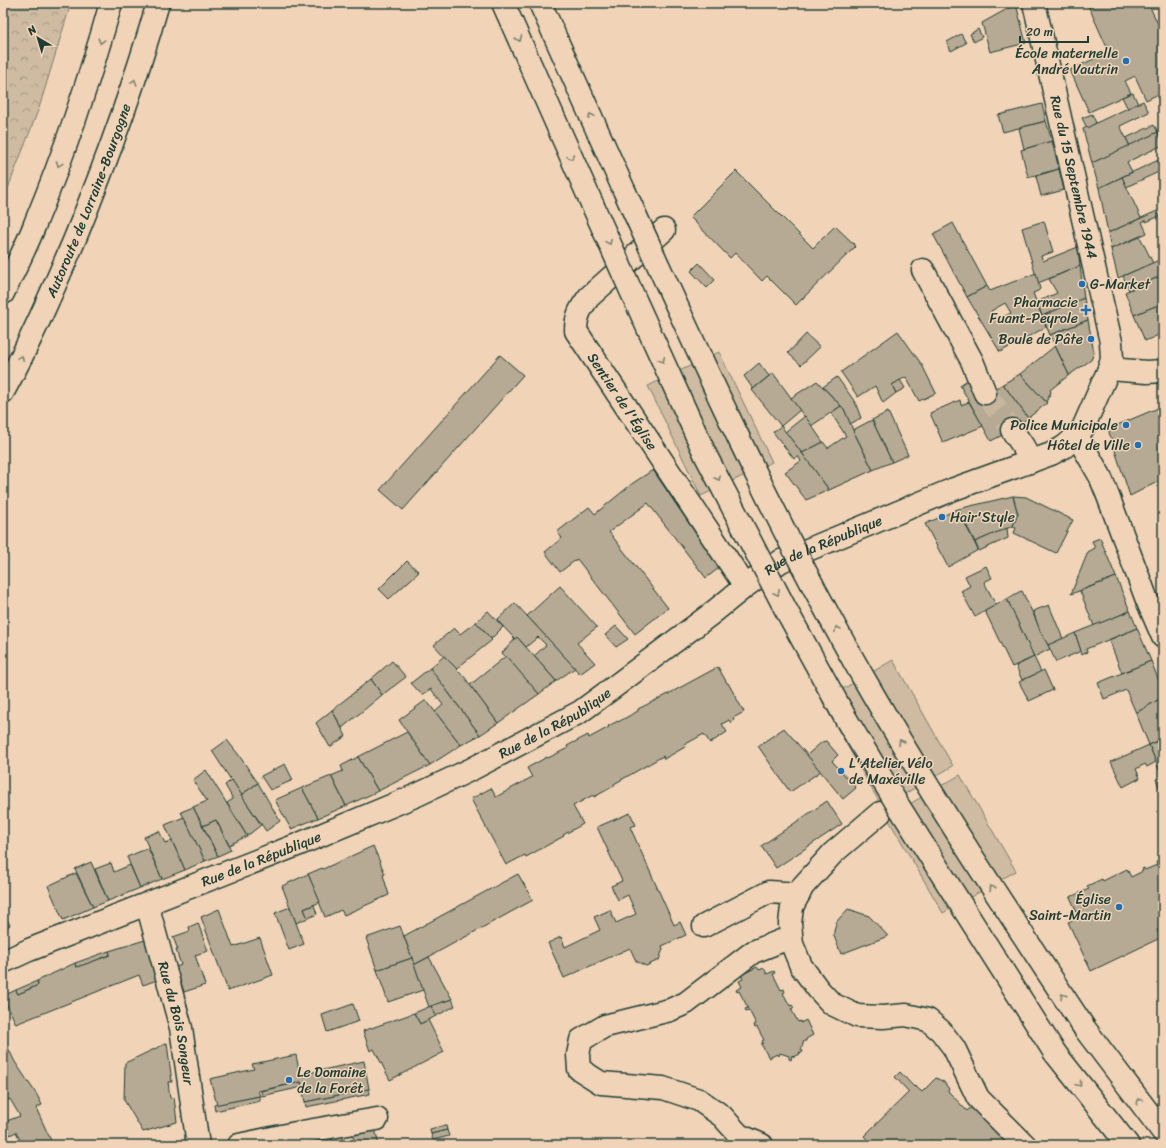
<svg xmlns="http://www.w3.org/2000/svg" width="1166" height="1148" font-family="Sriracha,sans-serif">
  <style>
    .forest { fill: url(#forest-crowns); stroke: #777c6b }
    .garden { fill: #cfbba2; stroke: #777c6b }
    .building { fill: #b6aa94; stroke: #1f3d34; fill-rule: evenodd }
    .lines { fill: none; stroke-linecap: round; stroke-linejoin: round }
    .minor-tunnel { stroke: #c7b69e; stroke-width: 22; stroke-dasharray: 22 11; stroke-linecap: butt }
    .minor-casing { stroke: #1f3d34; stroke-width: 25 }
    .highway-casing { stroke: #1f3d34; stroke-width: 25 }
    .minor { stroke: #f1d4b8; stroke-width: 22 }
    .highway { stroke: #f1d4b8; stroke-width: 22 }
    .highway-bridge-casing { stroke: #1f3d34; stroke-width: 25; stroke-linecap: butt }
    .highway-bridge { stroke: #f1d4b8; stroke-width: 22 }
    .oneway { stroke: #7d816f }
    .poi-dot { fill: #1f6fb2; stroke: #f1d4b8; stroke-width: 1.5 }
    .labels { text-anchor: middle; stroke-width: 3; stroke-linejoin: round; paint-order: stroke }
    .poi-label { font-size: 14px; fill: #1f3d34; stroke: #f1d4b8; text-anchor: end }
    .street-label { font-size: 14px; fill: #1f3d34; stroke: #f1d4b8 }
  </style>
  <defs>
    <pattern id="forest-crowns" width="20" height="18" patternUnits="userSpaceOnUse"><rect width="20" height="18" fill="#cfbba2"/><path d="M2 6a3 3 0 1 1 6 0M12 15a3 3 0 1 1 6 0" fill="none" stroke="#a79985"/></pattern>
  </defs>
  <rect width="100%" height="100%" fill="#f1d4b8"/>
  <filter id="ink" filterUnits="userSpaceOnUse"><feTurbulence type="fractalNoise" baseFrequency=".025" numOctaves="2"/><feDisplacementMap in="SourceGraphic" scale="8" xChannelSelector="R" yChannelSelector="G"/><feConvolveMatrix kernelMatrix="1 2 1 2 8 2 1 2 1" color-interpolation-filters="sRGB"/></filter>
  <g filter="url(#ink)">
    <polygon class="forest" points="3,3 71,3 39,108 3,201"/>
    <g class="garden">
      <polygon points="719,352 772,462 701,496 648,386"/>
      <polygon points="893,660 953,766 882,807 822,701"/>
      <polygon points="960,775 1016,871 943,913 887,817"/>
    </g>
    <g class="building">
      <polygon points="1087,3 1134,3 1136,8 1148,3 1160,28 1163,27 1163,92 1146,100 1135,76 1125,81 1131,93 1089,112 1070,70 1109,52"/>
      <polygon points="1016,4 1026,43 990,52 982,23"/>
      <polygon points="978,29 982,37 974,42 970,34"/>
      <polygon points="961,34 966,43 951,51 947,42"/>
      <polygon points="1133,93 1138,104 1128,109 1122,97"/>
      <polygon points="1143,101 1149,112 1120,126 1130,146 1092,163 1083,129"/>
      <polygon points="1042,104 1046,121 1003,132 998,115"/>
      <polygon points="1092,114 1096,123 1087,128 1082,118"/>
      <polygon points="1046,121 1052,141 1024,149 1019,128"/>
      <polygon points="1154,125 1158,132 1130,146 1126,138"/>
      <polygon points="1158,132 1163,145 1127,162 1132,172 1099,188 1092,163"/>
      <polygon points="1052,141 1059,169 1028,177 1021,150"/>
      <polygon points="1163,158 1163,170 1126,187 1122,177"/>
      <polygon points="1059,169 1064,190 1041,196 1036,176"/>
      <polygon points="736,171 813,248 835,226 856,246 796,305 767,276 762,281 735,253 730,258 690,217"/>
      <polygon points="1122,177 1141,218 1108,233 1099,188"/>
      <polygon points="1157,211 1160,216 1146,222 1146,220 1142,222 1147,233 1111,249 1108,233"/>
      <polygon points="1044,221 1053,252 1041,256 1043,261 1078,247 1080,266 1038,283 1022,228"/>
      <polygon points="953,223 987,286 967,297 933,234"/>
      <polygon points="1140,237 1153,263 1118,278 1111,249"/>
      <polygon points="1159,260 1163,268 1163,275 1129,290 1123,276"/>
      <polygon points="699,263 715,280 707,288 691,271"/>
      <polygon points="1080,266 1084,298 1042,316 1037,302 1057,293 1049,279"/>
      <path d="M 1036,273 L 1040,289 L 1038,291 L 1033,293 L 1046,327 L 1000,352 L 967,297 L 987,286 L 990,291 ZM 1005,303 L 1011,313 L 997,320 L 991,311 Z"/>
      <polygon points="1163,275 1163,286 1159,287 1163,295 1163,303 1134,315 1125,292"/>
      <polygon points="1084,298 1088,320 1050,335 1042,316"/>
      <polygon points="1163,303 1163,333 1145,341 1134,315"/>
      <polygon points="1088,320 1094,353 1091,360 1069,375 1050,335"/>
      <polygon points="898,331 922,365 936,393 919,401 906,377 892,385 896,393 883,403 875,386 858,397 841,372"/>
      <polygon points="806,334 820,347 801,365 788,353"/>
      <polygon points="1055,346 1069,375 1050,390 1051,392 1046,402 1020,374"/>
      <polygon points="500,355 523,375 403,510 380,490"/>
      <polygon points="759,363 769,376 753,389 744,376"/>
      <polygon points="773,373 800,410 781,426 752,390"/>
      <polygon points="1020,374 1047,403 1028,418 1003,384"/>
      <polygon points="837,377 855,402 861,418 850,424 844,409 823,387"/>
      <polygon points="969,379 991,391 1003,384 1028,418 1012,430 991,441 960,385"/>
      <polygon points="900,380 905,388 896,393 892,385"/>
      <polygon points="817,381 841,406 811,426 791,398"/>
      <polygon points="960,400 961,405 969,402 983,426 943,443 930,413"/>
      <polygon points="841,406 844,409 853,430 873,470 829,490 802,453 823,442 828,448 846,436 831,413"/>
      <polygon points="1163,406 1163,479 1130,496 1108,429"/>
      <polygon points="888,412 908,455 892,462 872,420"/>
      <polygon points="805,416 823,442 802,453 785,432"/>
      <polygon points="872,420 892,462 873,470 853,430"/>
      <polygon points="781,426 808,461 829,490 806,500 786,473 785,472 801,461 798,456 794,459 773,432"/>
      <polygon points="653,470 719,568 706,578 648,503 609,532 668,608 635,634 577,559 560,572 545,552 562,538 557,532 589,507 595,514 633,483"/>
      <polygon points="1013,496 1018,514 1013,526 975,542 958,509"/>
      <polygon points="1013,496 1026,497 1073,520 1056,553 1014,533 1016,528 1013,526 1018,514"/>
      <polygon points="958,509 978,550 948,567 925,524"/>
      <polygon points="1007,528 1008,538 979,551 975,542"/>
      <polygon points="1100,538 1116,577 1071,594 1088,552 1095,548 1092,541"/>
      <polygon points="407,561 419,572 389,599 379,589"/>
      <polygon points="986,566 992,578 984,582 996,605 975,617 961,591 970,586 965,576"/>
      <polygon points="1116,577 1130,611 1094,626 1080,591"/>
      <polygon points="560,586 597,627 577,643 595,663 580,674 527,616"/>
      <polygon points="1022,591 1050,649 1034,657 1007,599 1019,592"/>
      <polygon points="1007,599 1034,657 1012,667 985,611"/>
      <polygon points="515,603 575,668 556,681 534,656 546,645 538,637 526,647 517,637 515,639 497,620"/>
      <polygon points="1049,605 1063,639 1048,645 1040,631 1033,611"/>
      <polygon points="488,611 503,627 491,639 476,622"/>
      <polygon points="1130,611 1137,628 1086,649 1087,652 1082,655 1075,633"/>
      <polygon points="476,622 492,640 456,669 434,645 454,628 460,634"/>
      <polygon points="616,626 628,639 616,647 605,635"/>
      <polygon points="1137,628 1151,661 1122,673 1109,640"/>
      <polygon points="1075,633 1081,651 1056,662 1048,645"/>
      <polygon points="517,637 556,681 539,694 502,653"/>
      <polygon points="444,656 463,675 498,723 480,735 430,668"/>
      <polygon points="506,656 539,694 498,723 470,685"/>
      <polygon points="1034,657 1041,672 1022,680 1016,666"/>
      <polygon points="392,661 406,677 382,695 371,679"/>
      <polygon points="1151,661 1163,691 1163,697 1136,713 1126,690 1104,699 1098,683"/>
      <polygon points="718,667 727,683 728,683 744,712 733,718 734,720 731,723 729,720 722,724 727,732 710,743 704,734 684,745 685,747 664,759 663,756 614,784 614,786 594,797 593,795 573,806 583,824 563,835 564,836 526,857 525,855 506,865 471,799 491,788 496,797 532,777 527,768 547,757 548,758 568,748 567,746 588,735 589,738 609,727 608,726 618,721 618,722 638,711 638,709 658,699 659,699"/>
      <polygon points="430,668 480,735 461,745 435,712 443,705 431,689 422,695 411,683"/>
      <polygon points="1044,670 1053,690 1029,701 1019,682"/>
      <polygon points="371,679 382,695 342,728 332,710"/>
      <polygon points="1163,697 1163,739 1149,745 1136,713"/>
      <polygon points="426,700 461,745 430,765 399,720"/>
      <polygon points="332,710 346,736 330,747 316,723"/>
      <polygon points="784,728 821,771 790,792 758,746"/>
      <polygon points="407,732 430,765 378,791 358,757"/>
      <polygon points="1163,739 1163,791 1161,792 1156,779 1162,777 1149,745"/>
      <polygon points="227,740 238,754 258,783 241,795 212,751"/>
      <polygon points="826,741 838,755 832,761 856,788 843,799 807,755 822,742"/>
      <polygon points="1149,745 1156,762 1147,767 1145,764 1136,769 1140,778 1123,787 1111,762"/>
      <polygon points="358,757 378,791 346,806 331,776 343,771 341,766"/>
      <polygon points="285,764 293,780 270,790 261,776"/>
      <polygon points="206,770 247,836 229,845 216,820 203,826 193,807 207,801 193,780"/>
      <polygon points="331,776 346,806 318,818 302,788"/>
      <polygon points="232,780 261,825 247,836 227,803 233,799 225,785"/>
      <polygon points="258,783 280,821 266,831 241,795"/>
      <polygon points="302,788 318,818 291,829 275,800"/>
      <polygon points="827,801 842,824 776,868 761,846"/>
      <polygon points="193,807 218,856 205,861 181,812"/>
      <polygon points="630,813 636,825 630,827 674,925 680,922 686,935 662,946 663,949 659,960 646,966 636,961 630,948 564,978 548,943 561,937 565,947 600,930 594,917 610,910 616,923 636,914 628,895 618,900 611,886 622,881 597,827"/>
      <polygon points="184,817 205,861 185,870 165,825"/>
      <polygon points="216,820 231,850 218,856 203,826"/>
      <polygon points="159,831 165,843 172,841 185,870 162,879 144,837"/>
      <polygon points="373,846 385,874 383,875 389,895 344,915 341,910 325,917 308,874 322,868 323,869"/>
      <polygon points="148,848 162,879 140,888 127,857"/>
      <polygon points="1158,861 1159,863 1163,862 1163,927 1157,930 1160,938 1091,971 1068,922 1079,917 1070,897 1089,889 1087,886 1102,879 1103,881 1127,869 1131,877 1143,871 1142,869 1144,868 1145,870 1157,865 1156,862"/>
      <polygon points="91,862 108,901 93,907 75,869"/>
      <polygon points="111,863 114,872 130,865 140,888 108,901 95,869"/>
      <polygon points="76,873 93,907 63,920 48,886"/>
      <polygon points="308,874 320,902 304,909 308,918 296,923 282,886"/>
      <polygon points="518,874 533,900 414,965 404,936"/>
      <polygon points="314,905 317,914 308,918 304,909"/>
      <polygon points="290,907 304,944 289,950 275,913"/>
      <polygon points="219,909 233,947 260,938 273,975 228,991 201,917"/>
      <polygon points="848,909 869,916 888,936 841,954 834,936 834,931 837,921"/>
      <polygon points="3,913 10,925 3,930"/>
      <polygon points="198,923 208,951 195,955 205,985 184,992 176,967 181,965 176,950 178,950 173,937 190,931 189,927"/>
      <polygon points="400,926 412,958 377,970 366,938"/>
      <polygon points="145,940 157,980 143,985 139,975 16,1024 3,996 16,990 18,994 34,987 38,985 37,981 75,963 76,967 110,955 109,951"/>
      <polygon points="109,951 110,955 83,965 76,967 75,963"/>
      <polygon points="429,957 452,999 429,1007 414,965"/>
      <polygon points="412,958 423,990 388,1002 377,970"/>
      <polygon points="757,967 759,970 764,968 767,974 774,971 775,973 773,974 781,990 784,989 785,992 783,993 790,1006 792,1005 794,1008 791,1009 798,1022 801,1021 801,1023 806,1020 813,1035 806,1039 806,1041 804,1041 801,1050 803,1051 802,1053 799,1052 800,1054 794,1057 792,1055 791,1060 789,1059 789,1056 780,1053 779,1056 777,1054 769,1058 761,1044 763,1043 762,1041 764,1040 757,1027 755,1028 754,1025 756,1024 749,1010 746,1011 745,1009 748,1008 739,991 737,992 736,990 742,987 739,981 743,979 741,975"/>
      <polygon points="37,981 38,985 18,994 16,990"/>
      <polygon points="452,999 455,1006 436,1016 431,1006"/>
      <polygon points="353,1004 359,1021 327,1032 322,1015"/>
      <polygon points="431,1006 436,1016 420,1024 414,1013"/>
      <polygon points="414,1013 420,1024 428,1020 444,1052 390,1080 374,1049 370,1051 363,1031"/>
      <polygon points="5,1042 15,1062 37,1095 42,1105 36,1108 53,1145 17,1145 15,1142 20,1140 16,1132 10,1135 4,1122 20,1116 10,1099 4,1102 3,1100 3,1043"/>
      <polygon points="167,1043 172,1082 168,1082 170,1098 174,1097 177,1122 143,1132 124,1100 125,1063"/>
      <polygon points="296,1055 300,1075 364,1061 369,1089 305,1102 301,1082 258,1091 260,1096 217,1105 210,1079 254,1069 252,1064"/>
      <polygon points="900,1072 914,1087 915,1086 922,1092 936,1078 944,1082 949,1089 948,1091 967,1111 974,1105 1014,1145 958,1145 956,1143 954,1145 937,1145 932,1140 927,1145 872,1145 864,1136 909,1092 895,1077"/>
      <polygon points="301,1082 302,1087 262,1096 261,1091"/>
      <polygon points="369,1089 370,1094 306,1107 305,1102"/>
      <polygon points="260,1096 260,1101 215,1111 214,1105"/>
      <polygon points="446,1125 447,1130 431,1134 430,1129"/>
      <polygon points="375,1129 379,1145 328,1145 333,1144 331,1138 343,1136 344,1142 354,1140 352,1134"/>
      <polygon points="447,1130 449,1136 433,1140 431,1134"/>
      <polygon points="322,1141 323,1145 311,1145 311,1143"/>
    </g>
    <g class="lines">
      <polyline class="minor-tunnel" points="985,393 1012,430"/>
      <defs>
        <g id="minor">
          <path id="s1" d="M 664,230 L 589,297 C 580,309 576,316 576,331 L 739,577 L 747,585"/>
          <polyline points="923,270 972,361 985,393"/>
          <polyline points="1109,369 1147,372 1163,371"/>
          <polyline points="1012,430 1023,446 1030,462"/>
          <polyline points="1077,436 1100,476 1108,496 1147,600 1163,637"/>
          <polyline points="880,813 833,853 803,886 792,907 790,924 792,944 801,966 818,989 832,1004 857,1016 883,1017 906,1015 928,1020 941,1031 954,1048 978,1098 1025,1145"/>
          <path id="s2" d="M 147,904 L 181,1028 L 198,1145"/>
          <polyline points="704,926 769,892 799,894"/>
          <path id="s3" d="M 3,962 L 29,950 L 297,845 L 417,795 L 472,769 L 580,712 L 614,687 L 711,614 L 747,585 L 781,561 L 954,489 L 1051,454 L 1064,447 L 1077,436 L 1083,428 L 1109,369 L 1112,359 L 1111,342 L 1034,3"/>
          <polyline points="239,1145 296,1133 377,1119"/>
          <polyline points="762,1145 739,1135 722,1116 699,1100 663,1088 601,1083 579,1069 578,1055 581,1040 605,1026 670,1010 686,1003 753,952 791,937"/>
        </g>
        <g id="highway">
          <polyline points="503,3 593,206"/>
          <polyline points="540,3 624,190"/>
          <path d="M 3,293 C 14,270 26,248 35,224 C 65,152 90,78 111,3"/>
          <path id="s4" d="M 3,392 C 30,343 52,292 74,241 C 106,163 135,84 158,3"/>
          <polyline points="1085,1029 1163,1132"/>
          <polyline points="1055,1053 1128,1145"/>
        </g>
      </defs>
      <use href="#minor" class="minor-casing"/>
      <use href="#highway" class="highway-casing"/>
      <use href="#minor" class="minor"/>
      <use href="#highway" class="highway"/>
      <defs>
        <g id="highway-bridge">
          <path d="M 624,190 C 698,353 771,515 859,670 C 929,793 1007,911 1085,1029"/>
          <polyline points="593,206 632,293 706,456 785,608 846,719 896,802 1055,1053"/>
        </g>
      </defs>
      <use href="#highway-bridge" class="highway-bridge-casing"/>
      <use href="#highway-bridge" class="highway-bridge"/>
    </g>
    <defs><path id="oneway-chevron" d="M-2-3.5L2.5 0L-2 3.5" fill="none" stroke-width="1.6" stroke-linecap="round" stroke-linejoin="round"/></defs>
    <g class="oneway">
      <use href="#oneway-chevron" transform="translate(519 39) rotate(66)"/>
      <use href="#oneway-chevron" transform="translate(101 41) rotate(105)"/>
      <use href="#oneway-chevron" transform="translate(134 82) rotate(-72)"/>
      <use href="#oneway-chevron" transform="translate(591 116) rotate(-114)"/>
      <use href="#oneway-chevron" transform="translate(571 157) rotate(66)"/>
      <use href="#oneway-chevron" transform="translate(59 164) rotate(111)"/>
      <use href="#oneway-chevron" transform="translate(609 242) rotate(66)"/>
      <use href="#oneway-chevron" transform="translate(21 358) rotate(-64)"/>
      <use href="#oneway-chevron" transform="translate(662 360) rotate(66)"/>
      <use href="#oneway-chevron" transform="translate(718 478) rotate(63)"/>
      <use href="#oneway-chevron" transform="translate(777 593) rotate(63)"/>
      <use href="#oneway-chevron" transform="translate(837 629) rotate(-119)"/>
      <use href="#oneway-chevron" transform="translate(901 742) rotate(-121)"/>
      <use href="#oneway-chevron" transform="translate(992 888) rotate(-123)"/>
      <use href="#oneway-chevron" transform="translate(1063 996) rotate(-123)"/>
      <use href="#oneway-chevron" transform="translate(1079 1084) rotate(52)"/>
      <use href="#oneway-chevron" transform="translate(1139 1101) rotate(-127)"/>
    </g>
  </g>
  <g class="poi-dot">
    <circle cx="1126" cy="61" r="4"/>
    <circle cx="1082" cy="284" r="4"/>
    <path d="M1084 304h4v4h4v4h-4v4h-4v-4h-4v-4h4z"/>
    <circle cx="1091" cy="339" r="4"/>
    <circle cx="1126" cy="425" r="4"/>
    <circle cx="1138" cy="445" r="4"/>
    <circle cx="942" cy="517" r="4"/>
    <circle cx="841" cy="771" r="4"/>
    <circle cx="1119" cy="907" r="4"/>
    <circle cx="289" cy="1080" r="4"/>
  </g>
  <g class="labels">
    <g class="poi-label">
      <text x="1118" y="58">École maternelle<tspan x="1118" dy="16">André Vautrin</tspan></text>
      <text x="1090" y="289" text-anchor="start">G-Market</text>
      <text x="1078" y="307">Pharmacie<tspan x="1078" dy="16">Fuant-Peyrole</tspan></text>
      <text x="1083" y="344">Boule de Pâte</text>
      <text x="1118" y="430">Police Municipale</text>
      <text x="1130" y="450">Hôtel de Ville</text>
      <text x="950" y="522" text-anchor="start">Hair'Style</text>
      <text x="849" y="768" text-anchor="start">L'Atelier Vélo<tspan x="849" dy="16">de Maxéville</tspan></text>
      <text x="1111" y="904">Église<tspan x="1111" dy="16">Saint-Martin</tspan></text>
      <text x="297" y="1077" text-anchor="start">Le Domaine<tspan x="297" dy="16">de la Forêt</tspan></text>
    </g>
    <g class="street-label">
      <text transform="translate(1074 177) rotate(77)" y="5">Rue du 15 Septembre 1944</text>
      <text dy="5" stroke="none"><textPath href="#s4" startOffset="210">Autoroute de Lorraine-Bourgogne</textPath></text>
      <text dy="5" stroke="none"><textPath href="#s1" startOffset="222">Sentier de l'Église</textPath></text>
      <text dy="5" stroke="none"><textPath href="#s3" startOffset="926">Rue de la République</textPath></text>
      <text dy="5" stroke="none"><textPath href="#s3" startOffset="602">Rue de la République</textPath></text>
      <text dy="5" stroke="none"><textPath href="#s3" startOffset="278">Rue de la République</textPath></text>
      <text dy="5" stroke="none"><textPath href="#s2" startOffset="123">Rue du Bois Songeur</textPath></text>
    </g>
  </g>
  <rect width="1166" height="1148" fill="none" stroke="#f1d4b8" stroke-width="16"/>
  <rect x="8" y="8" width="1150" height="1132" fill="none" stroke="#1f3d34" stroke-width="1.5" filter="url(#ink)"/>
  <g transform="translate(38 38) rotate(322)" stroke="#f1d4b8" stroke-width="3" paint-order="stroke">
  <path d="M0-3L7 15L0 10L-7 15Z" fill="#1f3d34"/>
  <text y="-6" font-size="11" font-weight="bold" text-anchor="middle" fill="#1f3d34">N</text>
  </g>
  <path d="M1020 36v6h68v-6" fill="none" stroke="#1f3d34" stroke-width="2"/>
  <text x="1026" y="36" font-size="12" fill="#1f3d34" stroke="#f1d4b8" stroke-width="3" paint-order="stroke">20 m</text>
</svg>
